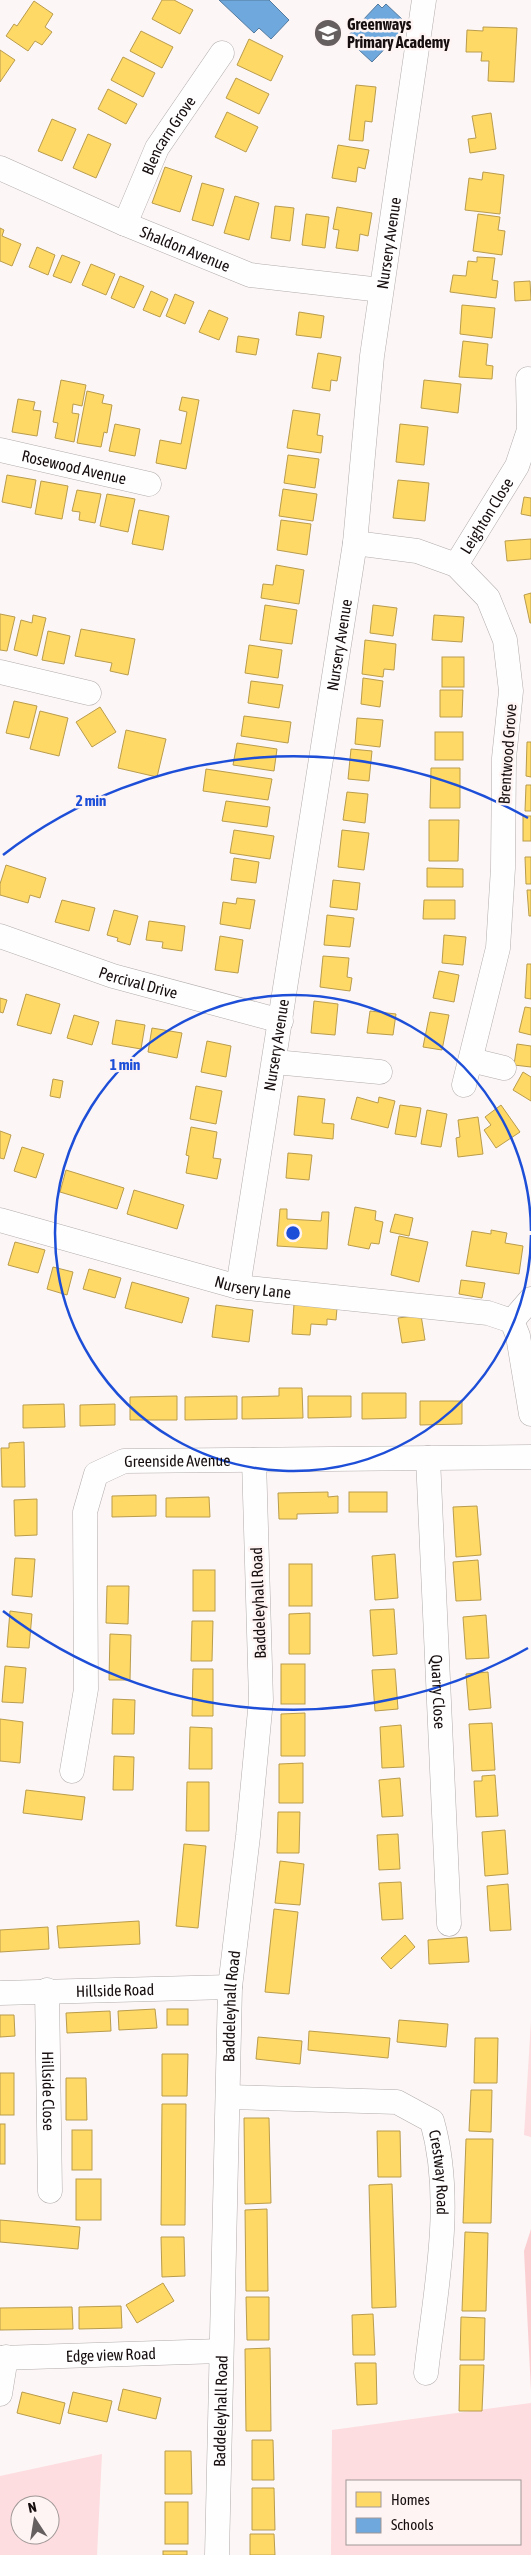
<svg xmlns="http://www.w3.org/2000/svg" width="531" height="2555" font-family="'Asap Condensed',sans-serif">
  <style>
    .green { fill: #fddddf; fill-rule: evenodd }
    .forest { fill: #fbced1 }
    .homes { fill: #ffd966; stroke: #b99c4c }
    .schools { fill: #6fa8dc; stroke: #547a9e }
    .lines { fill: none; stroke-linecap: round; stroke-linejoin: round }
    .street-casing { stroke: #b2acac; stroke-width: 25 }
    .street { stroke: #fffefe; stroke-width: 24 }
    .ring { fill: none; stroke: #1d4ed8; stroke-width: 2.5 }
    .labels { text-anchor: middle; stroke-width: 5; stroke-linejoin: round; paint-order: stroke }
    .poi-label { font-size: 16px; font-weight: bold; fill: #160e0f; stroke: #fef4f4; text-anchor: start }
    .street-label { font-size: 16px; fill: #160e0f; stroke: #fef4f4 }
    .centre { fill: #1d4ed8; stroke: #fef4f4; stroke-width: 2.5 }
    .ring-label { font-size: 15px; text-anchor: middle; font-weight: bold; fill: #1d4ed8; stroke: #fef4f4; stroke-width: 5; stroke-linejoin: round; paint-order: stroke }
  </style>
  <rect width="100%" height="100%" fill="#fcf6f6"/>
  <g class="green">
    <polygon points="531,2021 531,2137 524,2135"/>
    <path d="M 531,2403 L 531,2555 L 331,2555 L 332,2430 ZM 347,2481 L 520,2481 L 520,2544 L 347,2544 Z"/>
    <path d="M 102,2454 L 97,2555 L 0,2555 L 0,2476 ZM 20,2505 L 50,2505 L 50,2535 L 20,2535 Z"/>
  </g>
  <polygon class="forest" points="531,2229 531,2391 524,2251"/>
  <g class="homes">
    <polygon points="162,0 174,0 193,10 180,34 152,19"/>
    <polygon points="34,1 53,14 45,27 52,32 42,45 35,41 28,51 6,36 14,24 17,26"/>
    <polygon points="483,27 517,28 514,82 488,81 489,61 481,61 482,52 466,52 467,30 483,31"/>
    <polygon points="141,31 173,47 162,68 130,51"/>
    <polygon points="249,39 283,56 271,81 237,65"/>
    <polygon points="0,50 15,60 0,82"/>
    <polygon points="123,57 155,73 143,97 111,80"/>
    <polygon points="236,78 269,94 259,114 226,98"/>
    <polygon points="356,85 376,87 372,122 365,121 363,141 349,140"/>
    <polygon points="108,89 137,104 126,124 98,109"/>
    <polygon points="227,112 258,127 246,152 215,137"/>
    <polygon points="491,113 496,149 470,153 468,139 476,138 472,116"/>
    <polygon points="52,119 76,129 62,161 38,151"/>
    <polygon points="88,134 111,144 96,178 73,168"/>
    <polygon points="338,145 369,150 365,169 358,167 356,182 332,178"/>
    <polygon points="165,167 192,176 180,212 152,203"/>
    <polygon points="483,172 504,175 500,214 465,210 469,178 482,180"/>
    <polygon points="202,183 224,189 213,226 192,220"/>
    <polygon points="235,196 259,203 249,240 224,233"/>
    <polygon points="275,206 294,208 290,241 271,238"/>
    <polygon points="337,207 372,213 368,236 360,234 358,251 336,248 339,230 333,229"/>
    <polygon points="306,214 329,217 325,248 302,245"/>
    <polygon points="478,214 500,217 498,230 505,231 502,255 473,251"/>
    <polygon points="0,228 4,230 2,236 21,244 12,266 0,261"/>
    <polygon points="37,247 55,255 48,275 29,267"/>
    <polygon points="62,255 80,262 71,283 53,276"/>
    <polygon points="477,257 495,258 492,280 498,281 496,298 450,292 453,275 466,276 468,261 477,262"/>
    <polygon points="91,264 115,274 106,295 82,285"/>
    <polygon points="120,276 144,286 134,308 111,298"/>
    <polygon points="530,281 531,300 515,301 514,282"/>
    <polygon points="151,291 168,299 160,317 143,310"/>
    <polygon points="175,294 194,302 185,324 166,316"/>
    <polygon points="462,305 495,308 492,338 460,334"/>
    <polygon points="209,310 228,318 219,340 199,332"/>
    <polygon points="299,312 324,316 321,338 296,335"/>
    <polygon points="238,336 259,339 256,355 236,352"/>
    <polygon points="463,341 488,344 486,365 493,366 492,379 459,377"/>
    <polygon points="318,353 341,357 337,381 331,380 330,391 312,388"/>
    <polygon points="61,380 86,385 82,406 73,404 72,413 79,414 74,442 55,438 58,423 53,422"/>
    <polygon points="424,380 461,384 458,413 421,408"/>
    <polygon points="87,391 104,395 102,403 112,405 107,433 104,432 101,447 77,443"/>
    <polygon points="182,397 199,400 186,469 156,463 160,440 181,444 187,412 179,410"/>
    <polygon points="18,399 35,402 33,410 41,411 37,436 12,432"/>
    <polygon points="293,410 320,414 317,435 323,436 321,453 287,448"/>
    <polygon points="115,424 140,429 135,456 109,451"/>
    <polygon points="400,424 428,427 424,465 396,462"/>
    <polygon points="288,455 319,459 315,488 284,483"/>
    <polygon points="7,475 36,480 31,508 2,502"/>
    <polygon points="398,480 429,483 425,521 393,518"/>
    <polygon points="41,481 68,486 62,519 35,514"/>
    <polygon points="283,489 317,494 313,521 279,516"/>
    <polygon points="77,490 101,494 95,523 79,520 80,512 72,511"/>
    <polygon points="107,494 135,499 128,532 100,526"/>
    <polygon points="524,497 531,498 531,516 521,514"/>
    <polygon points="139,510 169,516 163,550 132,544"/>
    <polygon points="281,520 311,524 307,555 277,550"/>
    <polygon points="531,539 531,559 507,561 505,541"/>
    <polygon points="276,565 304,570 299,604 261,598 263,584 273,585"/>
    <polygon points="531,593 531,623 530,623 524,595"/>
    <polygon points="265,605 297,610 292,644 260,640"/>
    <polygon points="373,605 397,608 393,636 370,633"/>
    <polygon points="0,614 15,617 7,651 0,650"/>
    <polygon points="33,615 46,618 37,656 14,650 21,620 32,623"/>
    <polygon points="434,615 464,617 462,642 432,640"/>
    <polygon points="81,629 135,639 128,675 110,671 112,663 75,656"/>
    <polygon points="48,631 70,636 64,664 42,660"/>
    <polygon points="365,640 396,644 394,670 384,669 383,677 362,674"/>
    <polygon points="249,645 282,650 278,678 245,673"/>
    <rect x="442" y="657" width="22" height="30"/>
    <polygon points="363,678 383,681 380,707 361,704"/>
    <polygon points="251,681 283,685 279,708 248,703"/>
    <polygon points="440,690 463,690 462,717 440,717"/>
    <polygon points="14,701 37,706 29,738 6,733"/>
    <polygon points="100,707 116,732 92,747 76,722"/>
    <polygon points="40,711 68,718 59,756 30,749"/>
    <polygon points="244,716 291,722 288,743 241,736"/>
    <polygon points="357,718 383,720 380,747 355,744"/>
    <polygon points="126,730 166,739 157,777 118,768"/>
    <rect x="435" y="732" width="28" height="28"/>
    <polygon points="527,742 531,742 531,777 526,776"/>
    <polygon points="237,743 277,749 274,771 233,765"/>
    <polygon points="351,749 372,751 369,781 348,779"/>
    <polygon points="431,768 460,768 460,808 430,808"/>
    <polygon points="206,769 272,779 268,800 203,791"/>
    <polygon points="526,785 531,785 531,811 525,811"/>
    <polygon points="347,792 368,794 365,823 343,820"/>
    <polygon points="226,801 270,807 267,827 222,821"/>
    <rect x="523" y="816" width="8" height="25"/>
    <polygon points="429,820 459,820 458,861 429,861"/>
    <polygon points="234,830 274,836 270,859 230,853"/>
    <polygon points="342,830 369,833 364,870 338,867"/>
    <polygon points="525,857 531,857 531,884 526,884"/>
    <polygon points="234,858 259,862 256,883 231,880"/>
    <polygon points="6,865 46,878 40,898 30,895 28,903 0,895 0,884"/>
    <polygon points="427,868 463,869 463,887 427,887"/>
    <polygon points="333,880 360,883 357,910 330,907"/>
    <polygon points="527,890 531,890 531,916 529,916"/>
    <polygon points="237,898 255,900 250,929 220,924 223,902 236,904"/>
    <polygon points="62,900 95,908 89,931 55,922"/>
    <polygon points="424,900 455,900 455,919 423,919"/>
    <polygon points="114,910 138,916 130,945 117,941 118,938 107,935"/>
    <polygon points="327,915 354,918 350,947 324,945"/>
    <polygon points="149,921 185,926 182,951 162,948 163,942 146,940"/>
    <polygon points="444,935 466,937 463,965 442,963"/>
    <polygon points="220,936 243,940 238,973 215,970"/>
    <polygon points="323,956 349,958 347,977 352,978 350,991 320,987"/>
    <polygon points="527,964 531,964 531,999 525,998"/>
    <polygon points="439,971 459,975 454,1002 433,998"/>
    <polygon points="26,994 60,1004 51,1034 17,1025"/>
    <polygon points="0,998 7,1000 3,1013 0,1012"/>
    <polygon points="314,1001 338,1004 335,1035 311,1033"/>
    <polygon points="525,1007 531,1008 531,1035 519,1032"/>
    <polygon points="370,1011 396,1014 393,1035 367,1033"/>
    <polygon points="430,1012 449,1015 442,1050 423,1047"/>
    <polygon points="74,1015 99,1022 92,1045 67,1038"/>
    <polygon points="116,1020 145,1025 141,1049 112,1044"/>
    <polygon points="152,1028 182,1033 177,1058 148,1052"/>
    <polygon points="207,1041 231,1046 226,1077 201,1072"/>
    <polygon points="517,1044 531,1046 531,1067 514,1065"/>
    <polygon points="523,1072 531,1077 531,1101 513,1090"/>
    <polygon points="53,1079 63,1081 60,1098 50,1096"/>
    <polygon points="196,1086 222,1091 216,1124 190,1119"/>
    <polygon points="298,1096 325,1099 322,1123 334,1124 333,1139 294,1135"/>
    <polygon points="357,1097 378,1103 379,1097 395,1101 388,1128 351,1119"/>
    <polygon points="400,1105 421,1108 416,1137 395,1134"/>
    <polygon points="501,1105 520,1132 496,1148 484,1130 491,1125 485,1117"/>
    <polygon points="427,1110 447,1114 441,1147 421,1144"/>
    <polygon points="478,1117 483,1154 458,1157 456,1138 460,1137 458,1120"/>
    <polygon points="191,1127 217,1132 213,1158 221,1159 217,1179 186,1173 189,1156 186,1155"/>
    <polygon points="0,1131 11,1135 4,1159 0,1158"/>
    <polygon points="22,1147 44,1154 36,1178 14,1171"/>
    <polygon points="288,1153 312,1155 309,1180 286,1178"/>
    <polygon points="66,1170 124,1188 117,1209 60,1192"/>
    <polygon points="134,1190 184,1205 177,1229 127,1214"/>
    <polygon points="355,1207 376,1211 375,1220 383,1222 379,1244 371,1243 369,1249 348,1245"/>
    <polygon points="280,1209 287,1209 287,1219 321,1221 322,1212 329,1212 327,1249 277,1246"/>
    <polygon points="395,1214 413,1218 409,1236 390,1232"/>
    <polygon points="491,1230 507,1233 505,1243 523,1246 519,1274 466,1266 472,1231 491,1234"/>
    <polygon points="399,1236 428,1242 419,1282 391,1275"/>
    <polygon points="15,1242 45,1250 38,1273 8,1265"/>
    <polygon points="53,1267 73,1272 67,1295 47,1289"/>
    <polygon points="89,1269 121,1278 115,1298 83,1289"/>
    <polygon points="461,1280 485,1283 482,1298 459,1294"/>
    <polygon points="132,1282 189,1298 182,1323 125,1308"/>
    <polygon points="294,1304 337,1308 336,1320 327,1319 327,1325 311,1324 310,1335 292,1334"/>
    <polygon points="216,1305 253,1310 249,1342 212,1337"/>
    <polygon points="421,1315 425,1340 402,1343 398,1318"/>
    <polygon points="279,1388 302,1388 303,1418 242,1419 242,1397 279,1396"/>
    <polygon points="362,1393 406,1393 406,1418 362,1419"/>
    <polygon points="177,1396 177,1420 130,1420 130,1397"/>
    <polygon points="237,1396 237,1419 185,1420 185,1397"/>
    <polygon points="308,1396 351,1396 351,1417 308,1418"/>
    <polygon points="420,1401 462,1401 462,1424 420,1425"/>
    <polygon points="64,1404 65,1427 23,1428 23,1405"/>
    <polygon points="115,1404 115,1425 80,1426 80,1405"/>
    <polygon points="24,1442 25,1487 2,1487 1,1448 9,1448 9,1443"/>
    <polygon points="328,1492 328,1497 338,1496 338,1513 297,1514 297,1519 279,1519 278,1493"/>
    <rect x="349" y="1492" width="38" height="20"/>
    <polygon points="156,1495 156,1516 112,1517 112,1496"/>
    <polygon points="209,1497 210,1517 166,1517 166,1498"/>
    <polygon points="37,1499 37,1535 15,1536 14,1500"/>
    <polygon points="477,1506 481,1555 456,1557 453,1507"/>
    <polygon points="395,1554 398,1598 375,1600 372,1556"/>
    <polygon points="15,1558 35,1559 32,1597 12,1595"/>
    <polygon points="478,1560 481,1600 456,1601 453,1562"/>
    <rect x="289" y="1564" width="23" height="42"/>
    <rect x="193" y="1570" width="22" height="41"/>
    <polygon points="107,1586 129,1586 128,1624 106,1623"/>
    <polygon points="394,1609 397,1654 373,1656 370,1610"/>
    <polygon points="10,1611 32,1614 29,1648 7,1647"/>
    <polygon points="310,1613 310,1654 289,1654 289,1614"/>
    <polygon points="486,1615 489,1658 466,1659 463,1617"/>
    <polygon points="192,1621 213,1621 212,1661 191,1661"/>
    <polygon points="110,1634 131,1635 130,1680 109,1680"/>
    <rect x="281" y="1664" width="24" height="40"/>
    <polygon points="5,1666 26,1668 23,1703 2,1702"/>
    <polygon points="193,1669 213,1669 213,1716 192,1716"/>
    <polygon points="395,1669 398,1709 375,1711 372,1670"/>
    <polygon points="488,1672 491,1708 469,1710 466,1674"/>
    <polygon points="113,1699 135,1700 134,1734 112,1734"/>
    <polygon points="305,1713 305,1756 281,1756 281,1714"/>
    <polygon points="0,1719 23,1722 20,1763 0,1761"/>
    <polygon points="492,1723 495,1770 472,1771 469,1724"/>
    <polygon points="401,1725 404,1767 382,1768 380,1727"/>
    <polygon points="190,1727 212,1728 212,1769 189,1769"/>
    <polygon points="114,1756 134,1757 133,1790 113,1790"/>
    <polygon points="303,1763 303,1803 279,1803 279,1764"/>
    <polygon points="495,1775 498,1816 476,1817 474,1781 482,1781 482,1776"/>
    <polygon points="400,1778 403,1816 382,1817 379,1780"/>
    <polygon points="187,1782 209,1782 209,1831 186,1831"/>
    <polygon points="26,1790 85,1797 82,1820 23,1813"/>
    <polygon points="278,1812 300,1812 299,1853 277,1853"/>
    <polygon points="505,1830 508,1874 485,1876 482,1832"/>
    <polygon points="398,1834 400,1869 379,1870 377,1835"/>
    <polygon points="184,1844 206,1846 198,1928 176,1926"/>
    <polygon points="280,1861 304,1864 300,1905 275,1903"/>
    <polygon points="401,1882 403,1919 382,1920 379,1883"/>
    <polygon points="508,1884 511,1930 490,1931 487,1886"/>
    <polygon points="274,1909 298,1912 289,1994 265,1992"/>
    <polygon points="139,1921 140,1944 59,1948 57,1926"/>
    <polygon points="48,1927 49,1949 0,1952 0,1930"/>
    <polygon points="405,1935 415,1947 391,1969 381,1958"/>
    <polygon points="467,1937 469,1962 429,1964 428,1940"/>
    <polygon points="155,2009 157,2028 119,2030 118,2011"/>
    <rect x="167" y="2009" width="21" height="16"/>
    <polygon points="110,2011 111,2031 67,2033 66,2013"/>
    <polygon points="0,2015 14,2015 15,2036 0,2037"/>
    <polygon points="399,2020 448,2024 446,2047 397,2042"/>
    <polygon points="309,2031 390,2038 388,2058 308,2050"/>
    <polygon points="258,2037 302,2041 300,2064 256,2059"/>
    <polygon points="475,2038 498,2038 497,2083 474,2083"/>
    <polygon points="162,2054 188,2054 187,2096 162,2096"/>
    <rect x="0" y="2073" width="14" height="42"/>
    <polygon points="66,2078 86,2078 87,2120 66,2120"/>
    <polygon points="471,2090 492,2090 491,2132 469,2131"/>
    <polygon points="162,2104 186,2104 185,2225 161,2225"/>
    <polygon points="244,2118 269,2118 271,2203 245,2204"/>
    <rect x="0" y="2124" width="5" height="40"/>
    <rect x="72" y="2130" width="20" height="40"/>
    <polygon points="377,2131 400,2131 401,2177 378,2177"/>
    <polygon points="466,2139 493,2139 491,2223 463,2223"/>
    <rect x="76" y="2179" width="25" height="41"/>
    <polygon points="392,2184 396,2307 372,2308 369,2185"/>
    <polygon points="267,2209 268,2291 246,2291 245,2210"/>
    <polygon points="0,2220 80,2227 78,2249 0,2242"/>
    <polygon points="465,2232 488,2233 486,2311 462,2311"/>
    <polygon points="161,2237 184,2237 185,2276 162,2277"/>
    <polygon points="163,2283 174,2301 137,2323 126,2305"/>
    <polygon points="246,2297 269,2297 269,2340 247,2340"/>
    <polygon points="121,2306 122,2328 79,2329 79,2307"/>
    <polygon points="72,2307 73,2329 0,2330 0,2308"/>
    <polygon points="373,2314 375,2355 353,2355 352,2315"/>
    <polygon points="461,2317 485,2318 484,2360 460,2360"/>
    <polygon points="270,2348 271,2431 246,2431 245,2349"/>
    <polygon points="355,2363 376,2363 377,2404 357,2405"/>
    <polygon points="460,2365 484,2365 482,2411 459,2411"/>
    <polygon points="123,2389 161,2398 156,2419 118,2410"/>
    <polygon points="22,2392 65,2403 60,2424 17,2413"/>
    <polygon points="73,2392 112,2401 107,2422 68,2413"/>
    <polygon points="252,2440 273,2440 274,2480 252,2480"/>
    <polygon points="165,2451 191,2451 192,2494 165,2494"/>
    <polygon points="252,2488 274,2488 275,2530 252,2530"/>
    <rect x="165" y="2502" width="23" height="42"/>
    <polygon points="250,2534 274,2534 275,2555 250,2555"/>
    <rect x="163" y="2551" width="24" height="4"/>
  </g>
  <g class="schools">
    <polygon points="219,0 269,0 289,20 271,39 259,28 254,33"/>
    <polygon points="378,4 382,8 386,4 404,21 400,25 404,29 372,62 346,38"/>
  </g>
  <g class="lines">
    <defs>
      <g id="street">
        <path id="s1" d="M 0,168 L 125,224 L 250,275 L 381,290"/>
        <path id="s2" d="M 125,224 L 157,148 L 222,53"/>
        <path id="s3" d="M 0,450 L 149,484"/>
        <polyline points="355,543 417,551 456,565 488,598 505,640 511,691 504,758 503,868 498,948 464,1085"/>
        <path id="s4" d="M 456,565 L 517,466 L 529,430 L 528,379"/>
        <polyline points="0,672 89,693"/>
        <path id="s5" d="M 0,936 L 113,976 L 281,1021"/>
        <polyline points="471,1060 504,1068"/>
        <polyline points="275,1062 380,1072"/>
        <path id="s6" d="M 0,1220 L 238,1287 L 488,1313 L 512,1321"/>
        <path id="s7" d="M 238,1287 L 355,543 L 372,356 L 424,0"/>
        <polyline points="512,1321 518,1336 531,1414"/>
        <polyline points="512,1321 531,1299"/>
        <path id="s8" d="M 428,1458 L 449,1924"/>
        <path id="s9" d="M 72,1771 L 86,1689 L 85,1512 L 96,1474 L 124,1461 L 531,1457"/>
        <path id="s10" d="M 47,1990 L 50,2191"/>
        <path id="s11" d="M 0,1993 L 230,1987"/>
        <path id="s12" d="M 228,2097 L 397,2102 L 432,2121 C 455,2202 435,2291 426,2373"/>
        <path id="s13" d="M 0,2358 L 221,2351"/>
        <polyline points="0,2394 6,2357"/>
        <path id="s14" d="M 217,2555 L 230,1987 L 248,1836 L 261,1700 L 254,1460"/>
      </g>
    </defs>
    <use href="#street" class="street-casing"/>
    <use href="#street" class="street"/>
  </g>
  <g class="ring">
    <path d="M531 1235A238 238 0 1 1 531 1231"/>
    <path d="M528 1648A477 477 0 0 1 3 1611M3 855A477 477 0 0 1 528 818"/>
  </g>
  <defs>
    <symbol id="school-disc" viewBox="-11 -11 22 22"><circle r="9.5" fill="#665f60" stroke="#fef4f4"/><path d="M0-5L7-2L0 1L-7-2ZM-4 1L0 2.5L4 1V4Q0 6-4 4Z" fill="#fff"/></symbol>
  </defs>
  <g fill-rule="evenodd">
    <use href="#school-disc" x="312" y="17" width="32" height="32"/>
  </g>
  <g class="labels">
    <g class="poi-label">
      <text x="347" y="30">Greenways<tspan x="347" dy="18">Primary Academy</tspan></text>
    </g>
    <g class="street-label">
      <text dy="6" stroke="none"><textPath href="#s2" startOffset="99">Blencarn Grove</textPath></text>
      <text dy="6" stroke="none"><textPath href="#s7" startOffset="1055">Nursery Avenue</textPath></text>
      <text dy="6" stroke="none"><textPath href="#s1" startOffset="202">Shaldon Avenue</textPath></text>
      <text dy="6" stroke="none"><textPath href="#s3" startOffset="76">Rosewood Avenue</textPath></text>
      <text dy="6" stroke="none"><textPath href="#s4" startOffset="58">Leighton Close</textPath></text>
      <text dy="6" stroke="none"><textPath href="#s7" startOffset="650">Nursery Avenue</textPath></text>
      <text transform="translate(507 754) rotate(-86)" y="6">Brentwood Grove</text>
      <text dy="6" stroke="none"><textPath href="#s5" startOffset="146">Percival Drive</textPath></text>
      <text dy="6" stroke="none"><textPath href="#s7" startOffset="245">Nursery Avenue</textPath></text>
      <text dy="6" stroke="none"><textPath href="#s6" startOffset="262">Nursery Lane</textPath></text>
      <text dy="6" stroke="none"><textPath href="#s9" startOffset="384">Greenside Avenue</textPath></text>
      <text transform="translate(258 1603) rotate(-92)" y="6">Baddeleyhall Road</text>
      <text dy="6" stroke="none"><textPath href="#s8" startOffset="234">Quarry Close</textPath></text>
      <text dy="6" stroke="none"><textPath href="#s11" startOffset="115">Hillside Road</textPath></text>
      <text dy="6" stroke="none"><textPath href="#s14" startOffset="549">Baddeleyhall Road</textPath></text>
      <text dy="6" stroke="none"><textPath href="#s10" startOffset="101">Hillside Close</textPath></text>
      <text dy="6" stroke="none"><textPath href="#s12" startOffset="261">Crestway Road</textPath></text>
      <text dy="6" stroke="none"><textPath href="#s13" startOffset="111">Edge view Road</textPath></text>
      <text dy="6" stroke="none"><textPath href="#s14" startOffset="144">Baddeleyhall Road</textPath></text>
    </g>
  </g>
  <circle cx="293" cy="1233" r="8" class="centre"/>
  <g class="ring-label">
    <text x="91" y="806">2 min</text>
    <text x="125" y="1070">1 min</text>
  </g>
  <rect x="346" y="2480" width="175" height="65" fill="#fef4f4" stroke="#a19898"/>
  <rect x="356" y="2492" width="25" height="15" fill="#ffd966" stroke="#a19898"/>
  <text x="391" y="2505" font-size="15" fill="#160e0f">Homes</text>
  <rect x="356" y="2518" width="25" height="15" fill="#6fa8dc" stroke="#a19898"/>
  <text x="391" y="2530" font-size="15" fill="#160e0f">Schools</text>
  <g transform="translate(35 2520) rotate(348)"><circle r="24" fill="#fef4f4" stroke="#a19898"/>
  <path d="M0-4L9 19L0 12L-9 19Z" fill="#665f60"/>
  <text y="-8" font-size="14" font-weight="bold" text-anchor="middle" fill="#160e0f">N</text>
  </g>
</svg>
